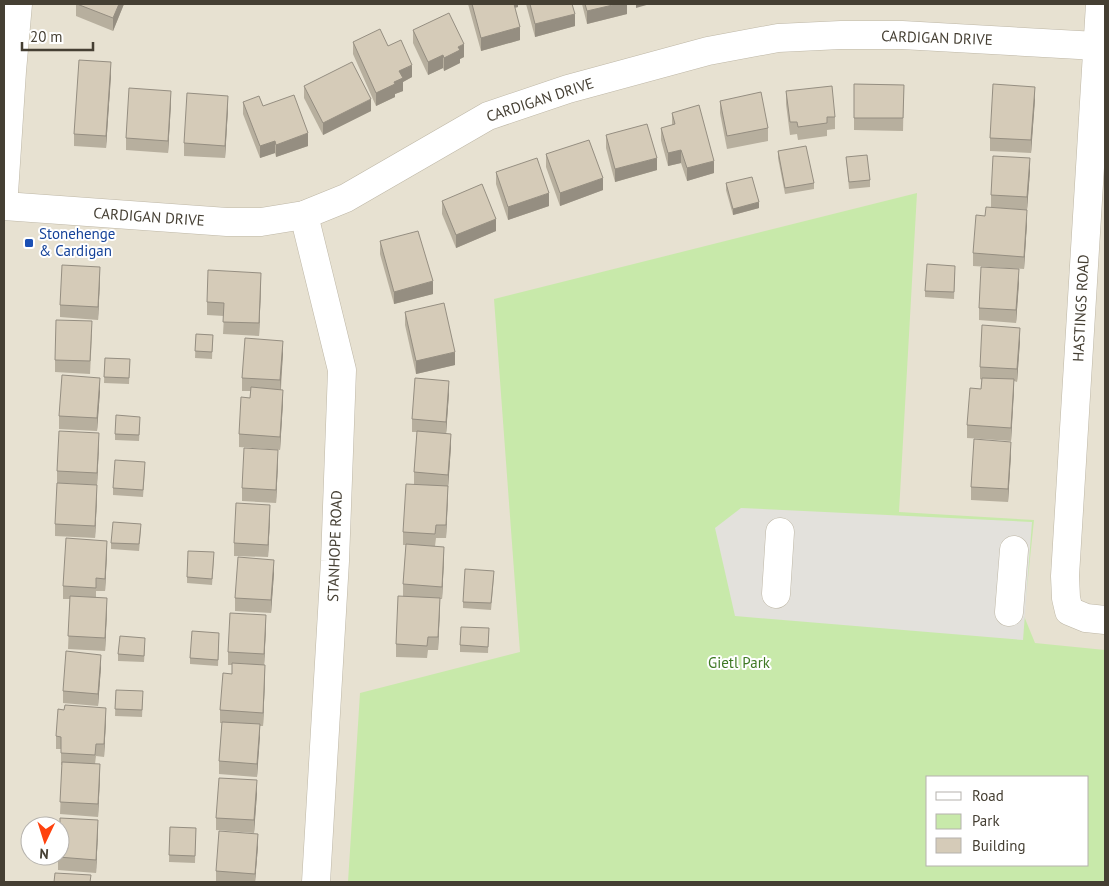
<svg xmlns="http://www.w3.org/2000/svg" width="1109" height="886" font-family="'PT Sans',sans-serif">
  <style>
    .residential { fill: #e7e1d1; fill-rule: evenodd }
    .green { fill: #c8e9aa; fill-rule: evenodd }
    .parking { fill: #e3e1dc }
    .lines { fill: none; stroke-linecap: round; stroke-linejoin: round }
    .minor-casing { stroke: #beb7a6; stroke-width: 29 }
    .minor { stroke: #fff; stroke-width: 28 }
    .wall { fill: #b7af9e }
    .shaded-wall { fill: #958e81 }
    .building { fill: #d5cbb8; stroke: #958e81 }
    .transit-dot { fill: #1a4fb4; stroke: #fff; stroke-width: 2 }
    .labels { text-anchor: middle; stroke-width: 4; stroke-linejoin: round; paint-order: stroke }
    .street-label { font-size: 15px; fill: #453f33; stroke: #fff }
    .transit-label { font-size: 15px; fill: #164399; stroke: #fff; text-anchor: start }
    .park-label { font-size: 15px; fill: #3f7924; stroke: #fff }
  </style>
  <rect width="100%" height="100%" fill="#f3efe3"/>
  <path class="residential" d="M 4,4 L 1105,4 L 1105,882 L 4,882 ZM 928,777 L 1088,777 L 1088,865 L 928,865 ZM 30,826 L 60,826 L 60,856 L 30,856 Z"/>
  <path class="green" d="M 917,193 L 899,512 L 1034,520 L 1024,616 L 1035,643 L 1105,650 L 1105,882 L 348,882 L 360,693 L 520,652 L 494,299 ZM 928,777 L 1088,777 L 1088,865 L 928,865 Z"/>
  <polygon class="parking" points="741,508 1032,522 1023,640 735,616 715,528"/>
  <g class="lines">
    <defs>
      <g id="minor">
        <polyline points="1100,4 1065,576 1066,598 1069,611 1086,618 1105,620"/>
        <polyline points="4,193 12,71 18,4"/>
        <polyline points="4,206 227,222 261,222 304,215 346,198 488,116 568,89 708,51 778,38 841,35 902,35 1097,46"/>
        <polyline points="304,215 342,370 335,561 316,882"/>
        <polyline points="776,594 780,532"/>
        <polyline points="1009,612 1014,550"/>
      </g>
    </defs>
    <use href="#minor" class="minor-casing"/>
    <use href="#minor" class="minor"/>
  </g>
  <g class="wall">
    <polygon points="76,4 124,4 113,31 76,16"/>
    <polygon points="468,4 518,4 518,7 515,8 520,40 481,51"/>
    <polygon points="526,4 572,4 575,26 535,37"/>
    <polygon points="582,4 627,4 627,14 587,24"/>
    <polygon points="413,30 464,57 460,59 460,63 444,71 443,68 428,75 413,43"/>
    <polygon points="353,42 388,46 412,77 403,82 403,91 395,94 395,97 376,106 353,54"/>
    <polygon points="111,75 106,148 74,146 74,134"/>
    <polygon points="854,84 904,85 903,131 854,130"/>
    <polygon points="304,86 371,111 323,135 304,98"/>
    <polygon points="786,91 835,117 835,129 827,130 827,136 798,140 797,134 790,135 786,104"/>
    <polygon points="1035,99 1031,153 990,151 990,138"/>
    <polygon points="720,101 768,128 768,141 727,149 720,113"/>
    <polygon points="243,102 263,106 308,146 276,157 275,153 260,158 243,114"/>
    <polygon points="171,103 168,153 126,150 126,138"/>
    <polygon points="228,109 225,158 184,156 184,143"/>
    <polygon points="672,113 714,173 687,181 681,163 668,166 661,140 661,128 672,125"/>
    <polygon points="606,135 657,170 615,182 606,148"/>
    <polygon points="778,151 814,183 814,189 785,194 778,158"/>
    <polygon points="546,154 603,190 560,206 546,167"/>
    <polygon points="846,157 870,180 870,187 849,189"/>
    <polygon points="1030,171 1027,210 991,208 991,195"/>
    <polygon points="496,172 549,206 508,220 496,184"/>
    <polygon points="726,183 759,208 733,215 726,190"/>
    <polygon points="442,201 496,231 456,248 442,214"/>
    <polygon points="1027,223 1024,269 973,266 973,253"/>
    <polygon points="380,241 433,294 394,304 380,254"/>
    <polygon points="955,272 954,299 925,297 925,291"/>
    <polygon points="100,280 98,320 60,317 60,305"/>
    <polygon points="1019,282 1016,323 979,320 979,308"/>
    <polygon points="261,286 259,336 223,334 224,316 207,315 207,302"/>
    <polygon points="405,312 455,365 416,374 405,325"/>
    <polygon points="92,334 90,374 55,372 55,360"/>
    <polygon points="196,334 213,335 212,359 195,358"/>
    <polygon points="1020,341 1017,382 1014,381 1011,441 967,438 967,425 981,389 982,380 980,379 980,367"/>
    <polygon points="283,353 281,389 283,402 280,450 239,447 239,434 250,398 251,391 242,391 242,378"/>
    <polygon points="105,358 130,359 129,384 104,383"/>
    <polygon points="100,391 97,431 59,429 59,416"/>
    <polygon points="449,393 446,433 451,446 448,488 446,538 436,538 435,546 444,559 442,599 440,599 438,650 428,650 427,658 396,657 396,644 403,597 403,584 406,545 403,545 403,532 414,484 414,472 417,432 412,432 412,419"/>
    <polygon points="140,423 139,441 115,440 115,434"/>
    <polygon points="99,445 97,485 57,483 57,471"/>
    <polygon points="1011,454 1008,502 971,500 971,487"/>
    <polygon points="278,463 276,503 242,501 242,488"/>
    <polygon points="145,468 143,497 113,495 113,488"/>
    <polygon points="97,498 95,538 55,536 55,524"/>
    <polygon points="270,518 268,557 234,556 234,543"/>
    <polygon points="141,530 139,551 111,549 111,543"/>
    <polygon points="107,553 105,591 96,591 96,597 107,611 105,651 68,649 70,599 63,599 63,586"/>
    <polygon points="214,559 212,585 187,583 187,577"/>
    <polygon points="274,573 271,613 235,611 235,598"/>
    <polygon points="494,577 491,610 463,608 463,602"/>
    <polygon points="266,627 264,665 265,678 263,726 260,726 257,777 219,774 219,761 222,723 220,723 220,710 232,674 232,665 228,665 228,652"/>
    <polygon points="489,628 488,653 460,652 460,645"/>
    <polygon points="219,639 218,666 190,664 190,658"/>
    <polygon points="145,645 144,662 118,661 118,654"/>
    <polygon points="101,667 98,706 63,703 63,691"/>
    <polygon points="116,690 143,697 142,717 115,716"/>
    <polygon points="106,720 104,757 96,756 95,764 100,777 98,817 60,814 62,765 61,765 61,749 56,749 56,736"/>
    <polygon points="257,793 254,833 216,830 216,818"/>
    <polygon points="170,827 196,828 195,863 169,862"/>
    <polygon points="98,832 96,873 58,870 58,856"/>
    <polygon points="258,846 255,882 216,882 216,871"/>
  </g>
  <g class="shaded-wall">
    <polygon points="119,4 124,4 113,31 113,18"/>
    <polygon points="512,4 518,4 518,7 512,8"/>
    <polygon points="617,4 627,4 627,14 587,24 587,11"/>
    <polygon points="636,4 650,4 636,8"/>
    <polygon points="575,14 575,26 535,37 535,24"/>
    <polygon points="520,27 520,40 481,51 481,38"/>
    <polygon points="464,44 464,57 460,59 460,63 444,71 444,58 458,47"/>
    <polygon points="443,55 443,68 428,75 428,62"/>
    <polygon points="111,62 111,75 106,148 106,136"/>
    <polygon points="412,65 412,77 403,82 403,91 395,94 395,97 376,106 376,93 394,82 399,71"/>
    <polygon points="1035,87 1035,99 1031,153 1031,140"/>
    <polygon points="171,91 171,103 168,153 168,141"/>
    <polygon points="228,96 228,109 225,158 225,146"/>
    <polygon points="371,99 371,111 323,135 323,123"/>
    <polygon points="308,133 308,146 276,157 276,145"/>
    <polygon points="275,141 275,153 260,158 260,146"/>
    <polygon points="681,150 681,163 668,166 668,153"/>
    <polygon points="657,158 657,170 615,182 615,169"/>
    <polygon points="1030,158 1030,171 1027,210 1027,197"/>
    <polygon points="714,161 714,173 687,181 687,168"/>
    <polygon points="603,178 603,190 560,206 560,193"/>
    <polygon points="549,193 549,206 508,220 508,207"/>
    <polygon points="759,202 759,208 733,215 733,209"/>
    <polygon points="1027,210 1027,223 1024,269 1024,257"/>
    <polygon points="496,219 496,231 456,248 456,235"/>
    <polygon points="100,267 100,280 98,320 98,307"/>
    <polygon points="1019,269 1019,282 1016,323 1016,310"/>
    <polygon points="261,273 261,286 259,336 259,323"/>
    <polygon points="433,281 433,294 394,304 394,292"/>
    <polygon points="1020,328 1020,341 1017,382 1017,369"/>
    <polygon points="283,341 283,353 280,393 280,380"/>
    <polygon points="455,352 455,365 416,374 416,361"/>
    <polygon points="100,378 100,391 97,431 97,418"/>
    <polygon points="1014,379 1014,392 1011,441 1011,428"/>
    <polygon points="449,381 449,393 446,435 446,422"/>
    <polygon points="283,390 283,402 280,450 280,437"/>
    <polygon points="99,433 99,445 97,485 97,473"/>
    <polygon points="451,434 451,446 448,488 448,475"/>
    <polygon points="1011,442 1011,454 1008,502 1008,489"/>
    <polygon points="278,450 278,463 276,503 276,490"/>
    <polygon points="97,485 97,498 95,538 95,526"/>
    <polygon points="448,486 448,499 446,538 446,525"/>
    <polygon points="270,505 270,518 268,557 268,545"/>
    <polygon points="107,541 107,553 105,591 105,579"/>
    <polygon points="444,547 444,559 442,599 442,587"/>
    <polygon points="274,560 274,573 271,613 271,600"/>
    <polygon points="107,598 107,611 105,651 105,638"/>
    <polygon points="440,598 440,611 438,650 438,637"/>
    <polygon points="266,615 266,627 264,667 264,654"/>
    <polygon points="101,655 101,667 98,706 98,694"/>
    <polygon points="265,665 265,678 263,726 263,713"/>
    <polygon points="106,708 106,720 104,757 104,744"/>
    <polygon points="260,724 260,737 257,777 257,764"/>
    <polygon points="100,764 100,777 98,817 98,804"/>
    <polygon points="257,780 257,793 254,833 254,820"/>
    <polygon points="98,820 98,832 96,873 96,860"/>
    <polygon points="258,834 258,846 255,882 255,874"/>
  </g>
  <g class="building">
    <polygon points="77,4 119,4 113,18"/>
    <polygon points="472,4 514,4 520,27 481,38"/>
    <polygon points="530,4 572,4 575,14 535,24"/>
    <polygon points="585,4 617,4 587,11"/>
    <polygon points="449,13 464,44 458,47 460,50 444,58 443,55 428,62 413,30"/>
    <polygon points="380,29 388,46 401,40 412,65 399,71 403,78 394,82 395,84 376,93 353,42"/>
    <polygon points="79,60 111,62 106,136 74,134"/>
    <polygon points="352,62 371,99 323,123 304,86"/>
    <polygon points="854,84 904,85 903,118 854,118"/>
    <polygon points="993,84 1035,87 1031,140 990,138"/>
    <polygon points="832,86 835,117 827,117 827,123 798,127 797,122 790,122 786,91"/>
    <polygon points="129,88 171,91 168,141 126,138"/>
    <polygon points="761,92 768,128 727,136 720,101"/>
    <polygon points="187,93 228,96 225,146 184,143"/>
    <polygon points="294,95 308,133 276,145 275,141 260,146 243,102 259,96 263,106"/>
    <polygon points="699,105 714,161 687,168 681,150 668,153 661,128 675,124 672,113"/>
    <polygon points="647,124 657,158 615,169 606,135"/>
    <polygon points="589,140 603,178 560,193 546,154"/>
    <polygon points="806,146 814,183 785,188 778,151"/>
    <polygon points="867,155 870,180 849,182 846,157"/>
    <polygon points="993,156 1030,158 1027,197 991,195"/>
    <polygon points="537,158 549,193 508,207 496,172"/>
    <polygon points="752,177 759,202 733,209 726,183"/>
    <polygon points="482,184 496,219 456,235 442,201"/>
    <polygon points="986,207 1027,210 1024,257 973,253 976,215 985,216"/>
    <polygon points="418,231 433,281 394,292 380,241"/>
    <polygon points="927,264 955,266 954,292 925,291"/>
    <polygon points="62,265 100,267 98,307 60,305"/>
    <polygon points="981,267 1019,269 1016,310 979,308"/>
    <polygon points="208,270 261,273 259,323 223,322 224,303 207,302"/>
    <polygon points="444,303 455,352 416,361 405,312"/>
    <polygon points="56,320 92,321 90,361 55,360"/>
    <polygon points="982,325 1020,328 1017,369 980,367"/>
    <polygon points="196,334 213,335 212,352 195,351"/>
    <polygon points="245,338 283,341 280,380 242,378"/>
    <polygon points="105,358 130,359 129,378 104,377"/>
    <polygon points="62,375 100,378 97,418 59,416"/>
    <polygon points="415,378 449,381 446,422 412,419"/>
    <polygon points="982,378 1014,379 1011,428 967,425 970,388 981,389"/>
    <polygon points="251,387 283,390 280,437 239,434 241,397 250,398"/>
    <polygon points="116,415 140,417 139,435 115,434"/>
    <polygon points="59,431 99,433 97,473 57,471"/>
    <polygon points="417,431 451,434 448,475 414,472"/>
    <polygon points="974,439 1011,442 1008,489 971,487"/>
    <polygon points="244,448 278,450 276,490 242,488"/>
    <polygon points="115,460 145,462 143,490 113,488"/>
    <polygon points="57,483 97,485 95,526 55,524"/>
    <polygon points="406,484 448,486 446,525 436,525 435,534 403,532"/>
    <polygon points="236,503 270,505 268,545 234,543"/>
    <polygon points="113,522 141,524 139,544 111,543"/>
    <polygon points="66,538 107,541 105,579 96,578 96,588 63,586"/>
    <polygon points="406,544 444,547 442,587 403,584"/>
    <polygon points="188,551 214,552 212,579 187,577"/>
    <polygon points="238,557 274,560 271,600 235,598"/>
    <polygon points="465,569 494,571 491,603 463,602"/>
    <polygon points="70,596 107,598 105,638 68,636"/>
    <polygon points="398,596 440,598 438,637 428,637 427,646 396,644"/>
    <polygon points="230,613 266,615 264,654 228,652"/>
    <polygon points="461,627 489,628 488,647 460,645"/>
    <polygon points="192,631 219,633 218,660 190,658"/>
    <polygon points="120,636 145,638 144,656 118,654"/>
    <polygon points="66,651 101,655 98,694 63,691"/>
    <polygon points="232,663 265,665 263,713 220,710 223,673 232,674"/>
    <polygon points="116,690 143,691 142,710 115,709"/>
    <polygon points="65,705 106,708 104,744 96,744 95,755 61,753 61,737 56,736 58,709 64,710"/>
    <polygon points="222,722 260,724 257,764 219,761"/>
    <polygon points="62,762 100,764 98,804 60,802"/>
    <polygon points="219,778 257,780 254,820 216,818"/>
    <polygon points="60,818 98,820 96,860 58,857 58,856 60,856"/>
    <polygon points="170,827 196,828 195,856 169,855"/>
    <polygon points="219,831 258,834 255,874 216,871"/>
    <polygon points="55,873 91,875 90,882 54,882"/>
  </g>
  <rect class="transit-dot" x="24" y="238" width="10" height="10" rx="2.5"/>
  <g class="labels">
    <g class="street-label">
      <text transform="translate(937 38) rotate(2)" y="5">CARDIGAN DRIVE</text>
      <text transform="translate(540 100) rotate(-18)" y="5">CARDIGAN DRIVE</text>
      <text transform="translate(149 217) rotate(4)" y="5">CARDIGAN DRIVE</text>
      <text transform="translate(1081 308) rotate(-87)" y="5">HASTINGS ROAD</text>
      <text transform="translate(335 546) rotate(-88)" y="5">STANHOPE ROAD</text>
    </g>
    <g class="transit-label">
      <text x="39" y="239">Stonehenge<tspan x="39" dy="17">&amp; Cardigan</tspan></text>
    </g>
    <g class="park-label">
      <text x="739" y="668">Gietl Park</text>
    </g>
  </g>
  <rect width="1109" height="886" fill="none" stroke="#453f33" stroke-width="10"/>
  <rect x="926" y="776" width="162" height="90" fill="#ffffff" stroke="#b5b2ad"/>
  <rect x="936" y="792" width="25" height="8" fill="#ffffff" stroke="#b5b2ad"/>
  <text x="972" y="801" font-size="15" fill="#453f33">Road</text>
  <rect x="936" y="814" width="25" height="15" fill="#c8e9aa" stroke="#b5b2ad"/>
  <text x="972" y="826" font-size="15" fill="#453f33">Park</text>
  <rect x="936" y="838" width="25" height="15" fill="#d5cbb8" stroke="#b5b2ad"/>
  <text x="972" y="851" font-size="15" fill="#453f33">Building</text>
  <g transform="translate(45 841) rotate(184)"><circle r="24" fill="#ffffff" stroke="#b5b2ad"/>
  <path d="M0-4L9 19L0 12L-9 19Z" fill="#ff420e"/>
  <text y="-8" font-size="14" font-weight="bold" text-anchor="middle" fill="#453f33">N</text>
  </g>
  <path d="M22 42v8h71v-8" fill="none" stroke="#453f33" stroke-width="2.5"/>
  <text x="30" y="42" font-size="15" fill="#453f33" stroke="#ffffff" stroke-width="4" paint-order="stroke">20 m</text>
</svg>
